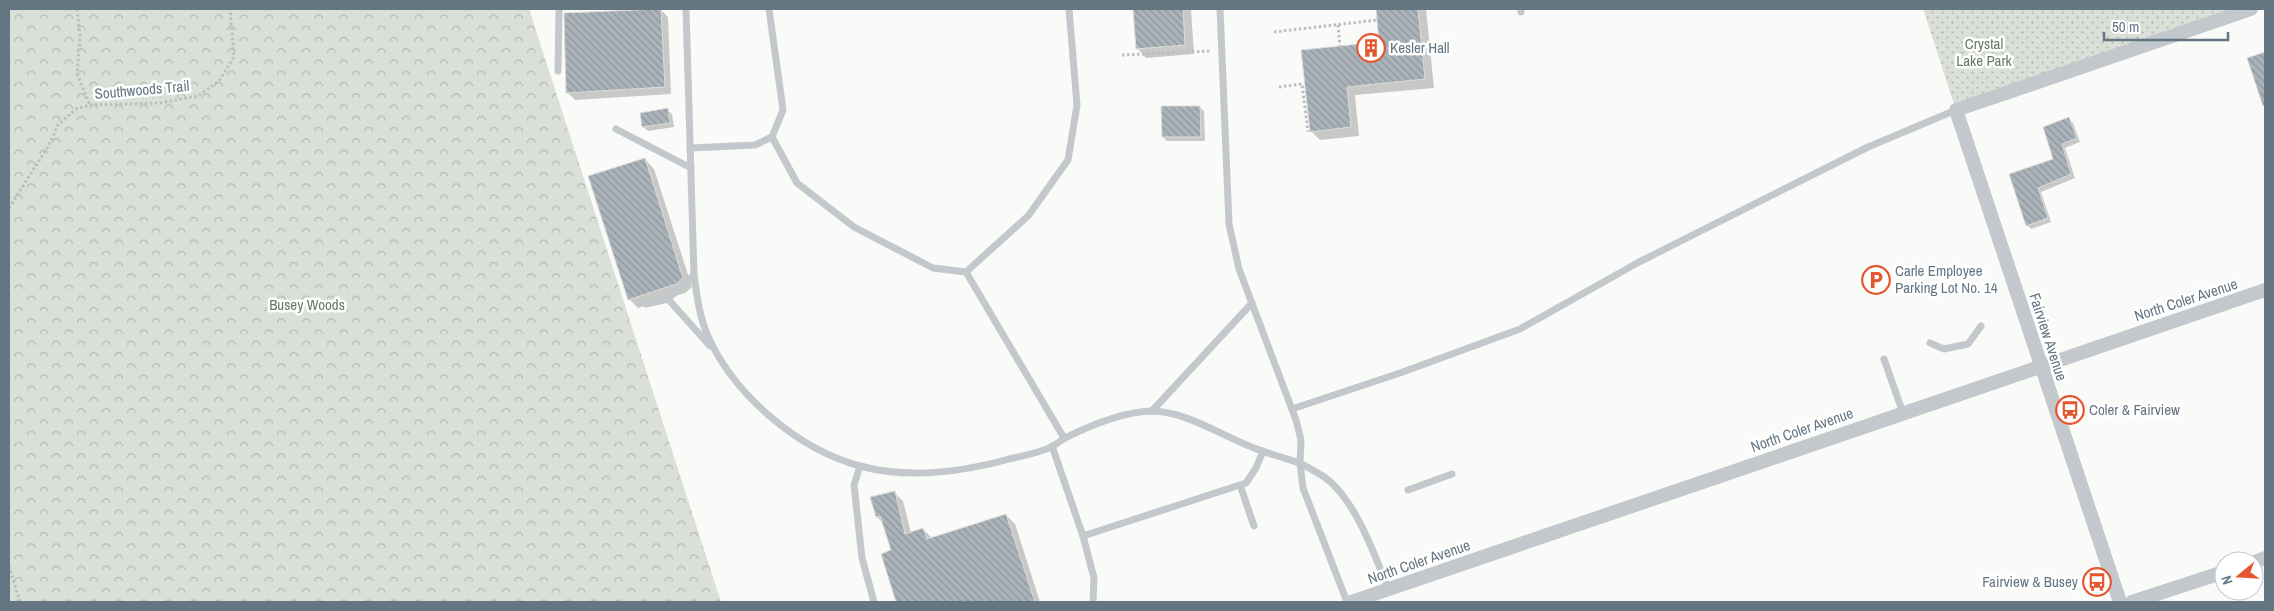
<svg xmlns="http://www.w3.org/2000/svg" width="2274" height="611" font-family="'Archivo Narrow',sans-serif">
  <style>
    .grass { fill: url(#grass-dots) }
    .forest { fill: url(#forest-crowns) }
    .shadow { fill: #0003 }
    .building { fill: url(#building-back-hatch); stroke: #dcdcda }
    .lines { fill: none; stroke-linecap: round; stroke-linejoin: round }
    .path { stroke: #bbbfc2; stroke-width: 3; stroke-dasharray: 2.5 2.5; stroke-linecap: butt }
    .lane { stroke: #c3c8cc; stroke-width: 7 }
    .street { stroke: #c3c8cc; stroke-width: 14 }
    .labels { text-anchor: middle; stroke-width: 5; stroke-linejoin: round; paint-order: stroke }
    .park-label { font-size: 15px; fill: #687a64; stroke: #fff }
    .poi-label { font-size: 15px; fill: #657683; stroke: #fff; text-anchor: start }
    .street-label { font-size: 15px; fill: #657683; stroke: #fff }
  </style>
  <defs>
    <pattern id="grass-dots" width="8" height="8" patternUnits="userSpaceOnUse" patternTransform="scale(1.25)"><rect width="8" height="8" fill="#dadfd7"/><path d="M2 2h.1M6 6h.1" fill="none" stroke="#b4b9b4" stroke-width="1.8" stroke-linecap="round"/></pattern>
    <pattern id="forest-crowns" width="20" height="18" patternUnits="userSpaceOnUse" patternTransform="scale(1.25)"><rect width="20" height="18" fill="#dadfd7"/><path d="M2 6a3 3 0 1 1 6 0M12 15a3 3 0 1 1 6 0" fill="none" stroke="#b4b9b4"/></pattern>
    <pattern id="building-back-hatch" width="6" height="6" patternUnits="userSpaceOnUse" patternTransform="scale(1.25)"><rect width="6" height="6" fill="#aab3b9"/><path d="M-1 5l2 2M0 0l6 6M5-1l2 2" fill="none" stroke="#8e969c"/></pattern>
  </defs>
  <rect width="100%" height="100%" fill="#fafaf8"/>
  <polygon class="grass" points="1923,9 2232,9 1956,110"/>
  <polygon class="forest" points="9,9 529,9 721,602 9,602"/>
  <g class="shadow">
    <polygon points="1134,9 1191,9 1194,54 1146,58 1137,48"/>
    <polygon points="1377,9 1426,9 1434,88 1355,95 1359,136 1320,140 1311,131 1381,43"/>
    <polygon points="661,10 668,17 671,94 575,100 568,93"/>
    <polygon points="1199,107 1204,111 1205,141 1167,141 1163,137"/>
    <polygon points="667,110 672,114 674,127 648,131 643,127"/>
    <polygon points="2069,119 2073,123 2080,142 2065,148 2075,178 2041,192 2051,222 2031,229 2027,225 2011,174 2055,160"/>
    <polygon points="645,159 654,169 692,287 685,293 638,308 629,299"/>
    <polygon points="894,492 903,501 911,533 923,529 932,538 1006,515 1015,524 1040,602 898,602 882,555 893,551 884,524 877,517"/>
  </g>
  <g class="building">
    <polygon points="661,9 665,87 566,93 564,13"/>
    <polygon points="1133,9 1183,9 1185,45 1136,49"/>
    <polygon points="1376,9 1418,9 1425,79 1347,87 1351,127 1310,132 1301,50 1379,42"/>
    <polygon points="2265,52 2265,105 2263,106 2247,58"/>
    <polygon points="1161,106 1200,106 1201,137 1162,137"/>
    <polygon points="668,108 670,123 642,127 640,113"/>
    <polygon points="2069,117 2077,138 2062,144 2071,174 2038,188 2048,218 2026,226 2009,174 2053,159 2043,127"/>
    <polygon points="645,158 683,278 676,284 628,300 588,176"/>
    <polygon points="895,491 905,534 923,528 927,539 1006,514 1035,602 896,602 881,554 891,550 880,516 876,517 870,497"/>
  </g>
  <g class="lines">
    <g class="path">
      <polyline points="77,9 80,36 77,74 90,105"/>
      <polyline points="1338,25 1340,46"/>
      <polyline points="1274,32 1377,20"/>
      <polyline points="1122,55 1211,51"/>
      <polyline points="1279,87 1302,84 1308,132"/>
      <polyline points="9,208 49,145 58,125 76,109 90,105 159,103 198,96 219,81 234,57 230,9"/>
      <polyline points="9,566 20,602"/>
    </g>
    <g class="lane">
      <path d="M 686,9 L 694,275 C 697,295 699,315 707,334 C 733,394 797,449 860,466 C 908,479 962,472 1009,459 C 1023,456 1040,453 1053,446 C 1057,444 1061,440 1065,438 C 1091,425 1123,412 1151,411 C 1186,411 1222,436 1254,448 C 1269,454 1285,458 1300,463 L 1301,440 L 1296,420 L 1239,269 L 1229,224 L 1220,9"/>
      <polyline points="1521,9 1521,12"/>
      <polyline points="558,71 559,9"/>
      <polyline points="616,129 691,168"/>
      <polyline points="772,137 797,183 854,227 933,268 966,272 1028,216 1068,160 1077,105 1069,9"/>
      <polyline points="690,148 755,145 772,137 783,110 769,9"/>
      <polyline points="966,272 1064,438"/>
      <polyline points="668,299 694,275"/>
      <polyline points="646,304 668,299 710,346"/>
      <polyline points="1930,343 1944,349 1968,344 1981,326"/>
      <polyline points="1884,359 1903,413"/>
      <polyline points="1292,409 1400,373 1520,329 1639,262 1868,147 1956,110"/>
      <polyline points="1152,411 1252,303"/>
      <polyline points="1052,446 1083,536 1246,483 1256,468 1263,451"/>
      <path d="M 1300,463 C 1309,468 1319,473 1327,479 C 1356,502 1375,555 1388,589"/>
      <polyline points="1300,463 1303,488 1347,602"/>
      <polyline points="860,466 854,485 862,558 874,602"/>
      <polyline points="1240,485 1254,526"/>
      <polyline points="1408,490 1452,474"/>
      <polyline points="1083,536 1094,578 1093,602"/>
    </g>
    <g class="street">
      <polyline points="2254,562 2265,558"/>
      <polyline points="1351,602 2265,290"/>
      <polyline points="2120,602 1956,110 2251,9"/>
      <polyline points="2132,602 2224,572"/>
    </g>
  </g>
  <defs>
    <symbol id="building-ring" viewBox="-11 -11 22 22"><circle r="9.5" fill="#fff" stroke="#e4572e" stroke-width="1.5"/><path d="M-4-6H4V6H1V3H-1V6H-4ZM-2.5-4.3h1.7v1.8h-1.7ZM.8-4.3h1.7v1.8H.8ZM-2.5-1h1.7V.8h-1.7ZM.8-1h1.7V.8H.8Z" fill="#e4572e"/></symbol>
    <symbol id="parking-ring" viewBox="-11 -11 22 22"><circle r="9.5" fill="#fff" stroke="#e4572e" stroke-width="1.5"/><path d="M-3.5-5.5H1a3.5 3.5 0 0 1 0 7H-1V5.5H-3.5ZM-1-3.4V-.6H.8a1.4 1.4 0 0 0 0-2.8Z" fill="#e4572e"/></symbol>
    <symbol id="bus-ring" viewBox="-11 -11 22 22"><circle r="9.5" fill="#fff" stroke="#e4572e" stroke-width="1.5"/><path d="M-5-6H5V4H4V6H2V4H-2V6H-4V4H-5ZM-3.5-4V0h7V-4ZM-3.5 1.2v1.5H-2V1.2ZM2 1.2v1.5H3.5V1.2Z" fill="#e4572e"/></symbol>
  </defs>
  <g fill-rule="evenodd">
    <use href="#building-ring" x="1355" y="32" width="32" height="32"/>
    <use href="#parking-ring" x="1860" y="264" width="32" height="32"/>
    <use href="#bus-ring" x="2054" y="394" width="32" height="32"/>
    <use href="#bus-ring" x="2081" y="566" width="32" height="32"/>
  </g>
  <g class="labels">
    <g class="park-label">
      <text x="1984" y="49">Crystal<tspan x="1984" dy="17">Lake Park</tspan></text>
      <text x="307" y="310">Busey Woods</text>
    </g>
    <g class="poi-label">
      <text x="1390" y="53">Kesler Hall</text>
      <text x="1895" y="276">Carle Employee<tspan x="1895" dy="17">Parking Lot No. 14</tspan></text>
      <text x="2089" y="415">Coler &amp; Fairview</text>
      <text x="2078" y="587" text-anchor="end">Fairview &amp; Busey</text>
    </g>
    <g class="street-label">
      <text transform="translate(142 90) rotate(-5)" y="5">Southwoods Trail</text>
      <text transform="translate(2186 300) rotate(-18)" y="5">North Coler Avenue</text>
      <text transform="translate(2048 337) rotate(72)" y="5">Fairview Avenue</text>
      <text transform="translate(1802 430) rotate(-19)" y="5">North Coler Avenue</text>
      <text transform="translate(1419 562) rotate(-19)" y="5">North Coler Avenue</text>
    </g>
  </g>
  <rect width="2274" height="611" fill="none" stroke="#657683" stroke-width="20"/>
  <g transform="translate(2239 576) rotate(252)"><circle r="24" fill="#ffffff" stroke="#c1c8cd"/>
  <path d="M0-4L9 19L0 12L-9 19Z" fill="#e4572e"/>
  <text y="-8" font-size="14" font-weight="bold" text-anchor="middle" fill="#657683">N</text>
  </g>
  <path d="M2104 32v8h124v-8" fill="none" stroke="#657683" stroke-width="2.5"/>
  <text x="2112" y="32" font-size="15" fill="#657683" stroke="#ffffff" stroke-width="4" paint-order="stroke">50 m</text>
</svg>
